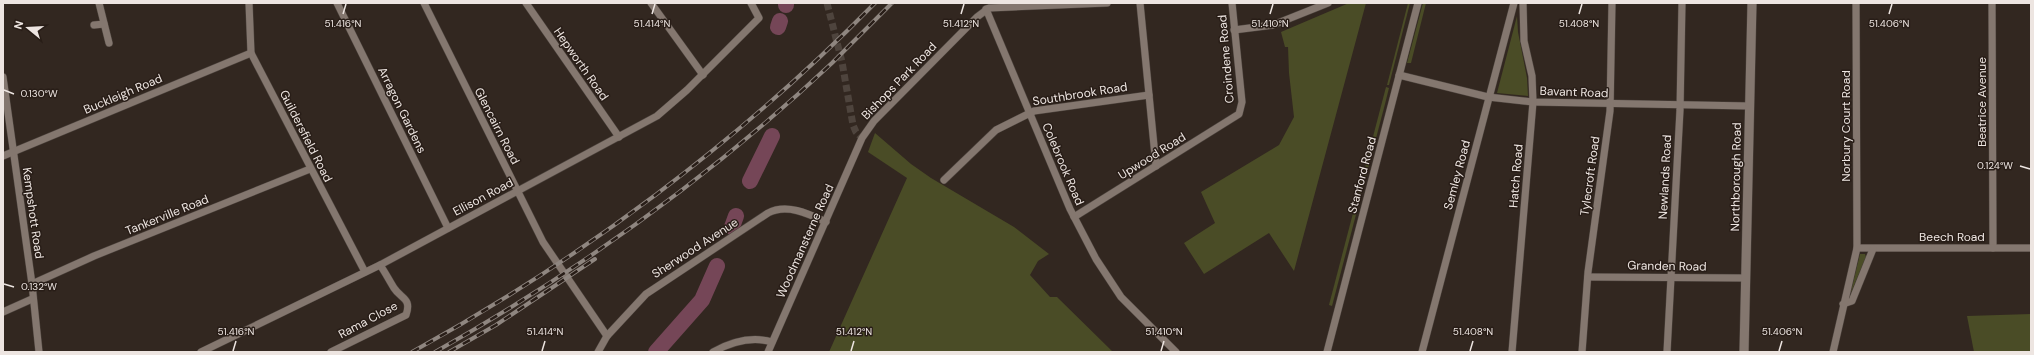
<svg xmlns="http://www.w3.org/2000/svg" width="2034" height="355" font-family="'DM Sans',sans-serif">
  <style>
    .green { fill: #4a4c26 }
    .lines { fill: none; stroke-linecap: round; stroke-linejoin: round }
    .river { stroke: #754657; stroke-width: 16 }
    .minor-tunnel { stroke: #4e443d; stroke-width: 7; stroke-dasharray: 7 3.5; stroke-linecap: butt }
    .minor-casing { stroke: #4c433d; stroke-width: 8 }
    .tertiary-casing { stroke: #4c433d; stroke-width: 10 }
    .minor { stroke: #84776f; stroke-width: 7 }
    .tertiary { stroke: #84776f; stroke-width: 9 }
    .rail-casing { stroke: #8f8680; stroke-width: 4 }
    .rail { stroke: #281d17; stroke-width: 2.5; stroke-dasharray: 8; stroke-linecap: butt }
    .ticks { fill: none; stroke: #ede5e1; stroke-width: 1.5 }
    .labels { text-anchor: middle; stroke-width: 3; stroke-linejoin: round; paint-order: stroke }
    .street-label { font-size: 12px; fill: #ede5e1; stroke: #281d17 }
    .ticks-label { font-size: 10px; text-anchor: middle; fill: #ede5e1; stroke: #281d17; stroke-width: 3; stroke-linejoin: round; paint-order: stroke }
  </style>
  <rect width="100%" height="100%" fill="#322720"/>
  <g class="green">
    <polygon points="1349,3 1366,3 1294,271 1269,233 1204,274 1184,243 1215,223 1201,192 1279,145 1294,117 1289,73 1288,47 1285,47 1281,32"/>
    <polygon points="1408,3 1410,3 1389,85 1387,85"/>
    <polygon points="1423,3 1426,3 1411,63 1407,63"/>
    <polygon points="1517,16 1518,32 1527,78 1528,96 1497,93"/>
    <polygon points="1386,87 1389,88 1385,104 1332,306 1329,305"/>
    <polygon points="875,133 911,164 931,178 1014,227 1049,254 1038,261 1030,275 1050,297 1057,297 1113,352 829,352 907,178 868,152"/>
    <polygon points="1860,254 1865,254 1866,257 1850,295"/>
    <polygon points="2031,314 2031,352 1974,352 1967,316"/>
  </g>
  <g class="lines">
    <g class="river">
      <polyline points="786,5 786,3"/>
      <polyline points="778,27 780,21"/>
      <polyline points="750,181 772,136"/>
      <polyline points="732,227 736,216"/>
      <polyline points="656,352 702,300 717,266"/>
    </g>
    <polyline class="minor-tunnel" points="827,3 842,62 853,125 856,132 862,138"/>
    <defs>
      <g id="minor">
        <polyline points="99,3 109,43"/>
        <polyline points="249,3 251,53 365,272"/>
        <polyline points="337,3 448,228"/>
        <polyline points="424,3 543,242 607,336"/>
        <polyline points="526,3 619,137"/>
        <polyline points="651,3 703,75"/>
        <polyline points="1140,3 1156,166"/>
        <polyline points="1992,3 1993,248"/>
        <polyline points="986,9 1070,209 1096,259 1121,297 1176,352"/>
        <polyline points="94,25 104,24"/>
        <polyline points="1234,30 1273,25 1328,3"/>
        <polyline points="1399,75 1488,97 1533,102 1750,106"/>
        <polyline points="3,77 32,284 39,352"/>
        <polyline points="3,156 251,53"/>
        <polyline points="944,180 996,130 1034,111 1149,95"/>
        <polyline points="1074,217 1239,114 1242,102 1232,3"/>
        <polyline points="1857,248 2031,248"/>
        <polyline points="1588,277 1746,278"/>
        <polyline points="32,284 94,256 310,169"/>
        <polyline points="1843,304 1852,301 1873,249"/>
        <polyline points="3,312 32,299"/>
        <polyline points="201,352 380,265 657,116 687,90 759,18 751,3"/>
        <path d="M 331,352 L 406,315 C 412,298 401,299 394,288 C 389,280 385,272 380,265"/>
        <path d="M 598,352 L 607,336 L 646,294 L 768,213 C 787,203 809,214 826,222"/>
        <path d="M 713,352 C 731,342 752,336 772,342"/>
        <polyline points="768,352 862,138 874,121 977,17 989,8 1107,3"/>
        <polyline points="1327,352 1418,3"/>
        <polyline points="1422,352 1514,3"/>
        <polyline points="1512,352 1533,102 1532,76 1524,41 1523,3"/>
        <polyline points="1582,352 1588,272 1610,111 1612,3"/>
        <polyline points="1667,352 1680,110 1682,3"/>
        <polyline points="1833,352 1857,248 1856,3"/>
      </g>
      <polyline id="tertiary" points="1744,352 1752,3"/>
    </defs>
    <use href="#minor" class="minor-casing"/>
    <use href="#tertiary" class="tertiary-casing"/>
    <use href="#minor" class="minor"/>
    <use href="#tertiary" class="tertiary"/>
    <defs>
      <g id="rail">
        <path d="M 412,352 C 580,260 741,140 875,3"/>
        <path d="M 435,352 C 577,272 713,175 832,63 C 852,43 872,23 892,3"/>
        <polyline points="449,352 496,325 595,259"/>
      </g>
    </defs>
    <use href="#rail" class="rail-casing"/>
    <use href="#rail" class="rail"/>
  </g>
  <path class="ticks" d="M 343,14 L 346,4M 652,14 L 655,4M 961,14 L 964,4M 1270,14 L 1273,4M 1579,14 L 1582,4M 1889,14 L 1892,4M 4,90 L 14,94M 2020,166 L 2030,169M 4,284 L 14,287M 233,351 L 236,341M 542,351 L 545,341M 851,351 L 854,341M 1161,351 L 1164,341M 1470,351 L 1473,341M 1779,351 L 1782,341"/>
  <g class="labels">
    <g class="street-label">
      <text transform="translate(1226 59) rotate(-95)" y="4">Croindene Road</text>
      <text transform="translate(581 64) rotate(55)" y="4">Hepworth Road</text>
      <text transform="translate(899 81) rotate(-46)" y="4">Bishops Park Road</text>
      <text transform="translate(1574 92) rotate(2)" y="4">Bavant Road</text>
      <text transform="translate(123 94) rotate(-23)" y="4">Buckleigh Road</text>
      <text transform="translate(1080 94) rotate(-9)" y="4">Southbrook Road</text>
      <text transform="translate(1982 102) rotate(-90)" y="4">Beatrice Avenue</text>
      <text transform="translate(402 110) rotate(64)" y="4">Arragon Gardens</text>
      <text transform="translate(497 126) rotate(63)" y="4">Glencairn Road</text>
      <text transform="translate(1846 126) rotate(-90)" y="4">Norbury Court Road</text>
      <text transform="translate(306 136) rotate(63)" y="4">Guildersfield Road</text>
      <text transform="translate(1152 156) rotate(-32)" y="4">Upwood Road</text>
      <text transform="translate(1063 164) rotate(67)" y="4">Colebrook Road</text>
      <text transform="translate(1362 175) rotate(-75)" y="4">Stanford Road</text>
      <text transform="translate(1457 175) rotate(-75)" y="4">Semley Road</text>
      <text transform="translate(1516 176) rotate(-85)" y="4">Hatch Road</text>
      <text transform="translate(1590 176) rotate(-82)" y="4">Tylecroft Road</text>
      <text transform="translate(1665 177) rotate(-87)" y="4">Newlands Road</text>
      <text transform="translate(1736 177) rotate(-89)" y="4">Northborough Road</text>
      <text transform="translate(483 197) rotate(-28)" y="4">Ellison Road</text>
      <text transform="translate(33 213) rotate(82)" y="4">Kempshott Road</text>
      <text transform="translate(167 215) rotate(-22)" y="4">Tankerville Road</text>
      <text x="1952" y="241">Beech Road</text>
      <text transform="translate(805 241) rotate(-66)" y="4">Woodmansterne Road</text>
      <text transform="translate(695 248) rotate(-33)" y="4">Sherwood Avenue</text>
      <text transform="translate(1667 266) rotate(1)" y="4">Granden Road</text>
      <text transform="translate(368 320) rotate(-28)" y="4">Rama Close</text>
    </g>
  </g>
  <g class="ticks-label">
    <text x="343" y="27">51.416°N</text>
    <text x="652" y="27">51.414°N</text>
    <text x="961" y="27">51.412°N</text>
    <text x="1270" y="27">51.410°N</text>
    <text x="1579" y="27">51.408°N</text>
    <text x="1889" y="27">51.406°N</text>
    <text x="39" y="97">0.130°W</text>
    <text x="1995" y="169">0.124°W</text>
    <text x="39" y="290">0.132°W</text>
    <text x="236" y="335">51.416°N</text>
    <text x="545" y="335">51.414°N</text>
    <text x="854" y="335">51.412°N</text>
    <text x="1164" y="335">51.410°N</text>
    <text x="1473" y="335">51.408°N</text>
    <text x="1782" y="335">51.406°N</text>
  </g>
  <rect width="2034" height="355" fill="none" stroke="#ede5e1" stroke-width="8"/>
  <g transform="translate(28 28) rotate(288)" stroke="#281d17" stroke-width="3" paint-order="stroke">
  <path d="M0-3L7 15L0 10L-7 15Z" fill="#ede5e1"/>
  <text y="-6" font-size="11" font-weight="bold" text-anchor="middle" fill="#ede5e1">N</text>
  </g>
</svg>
